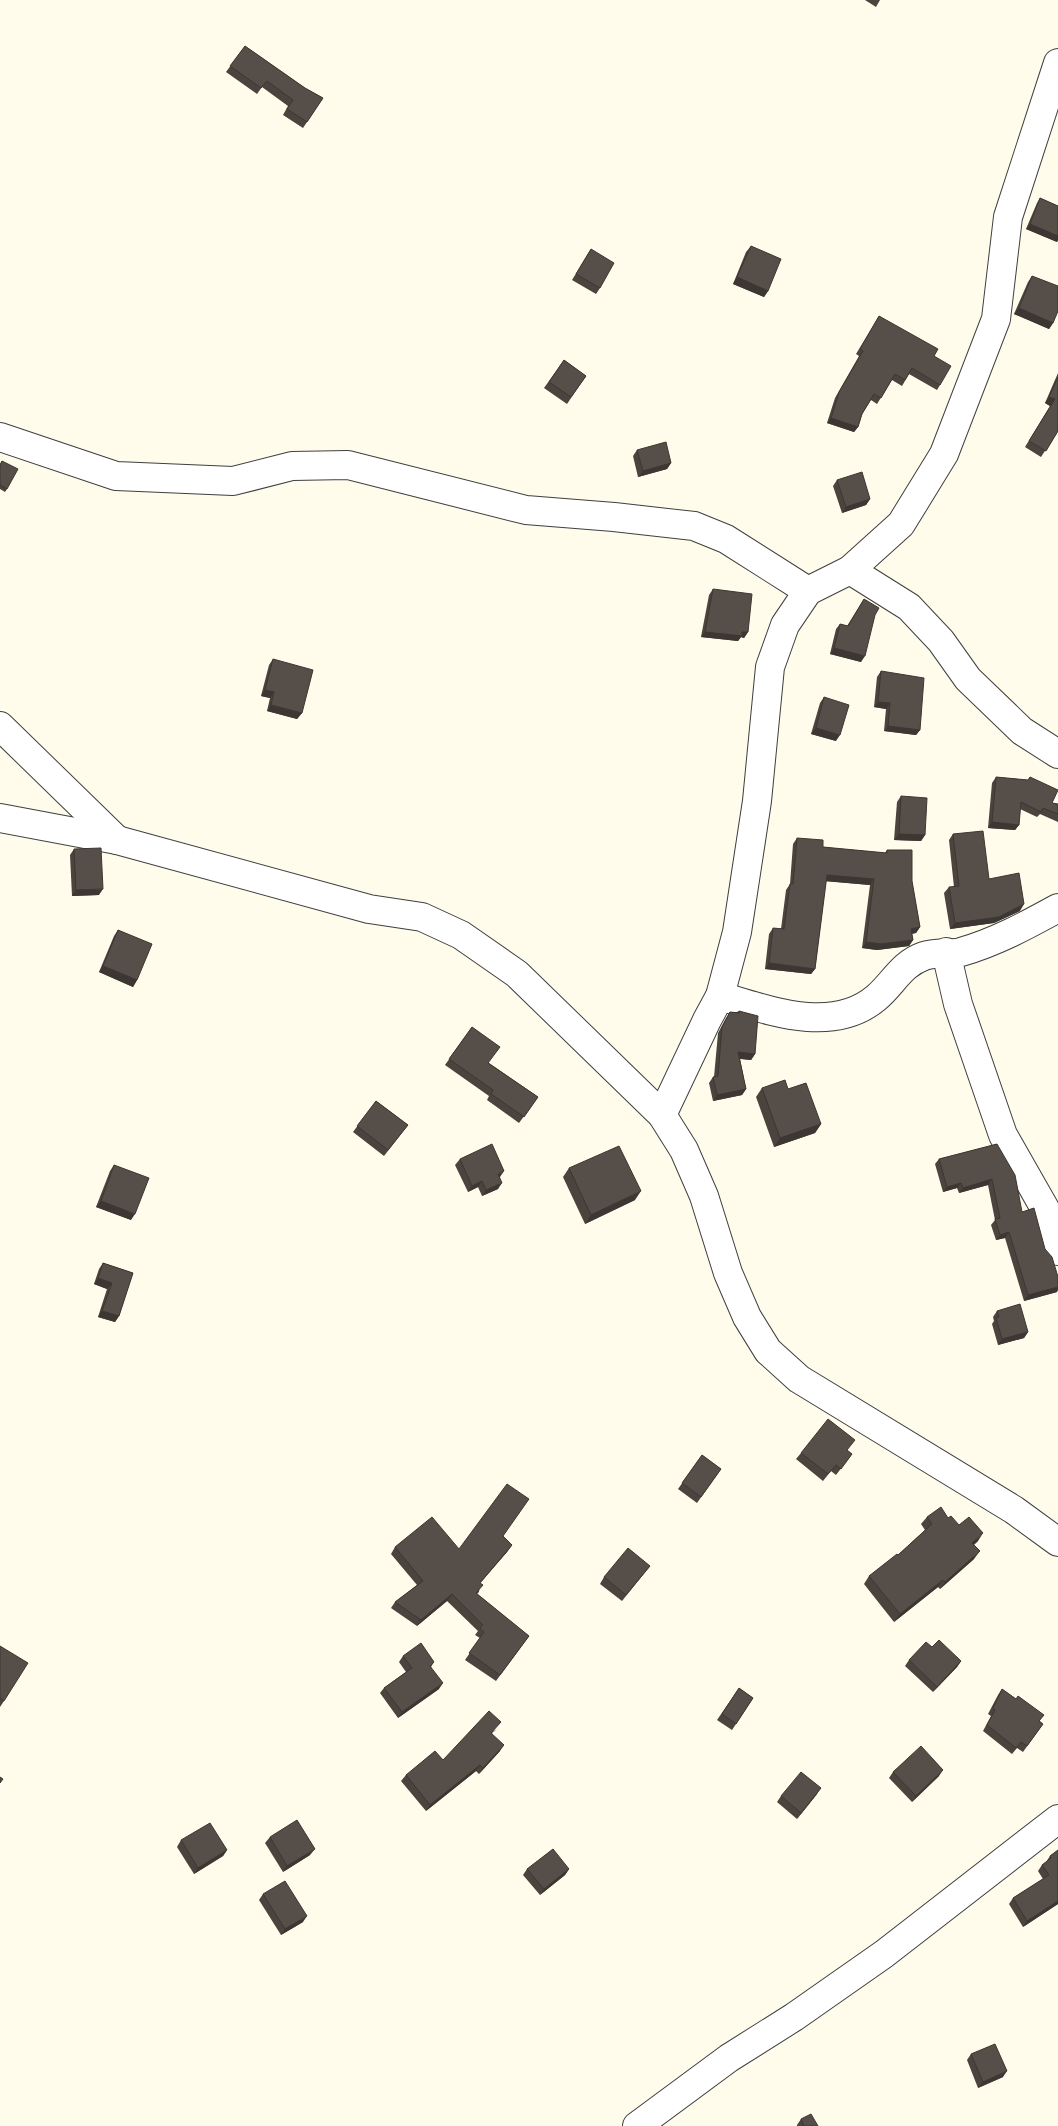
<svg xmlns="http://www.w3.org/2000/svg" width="1058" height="2126" font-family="'IBM Plex Serif',serif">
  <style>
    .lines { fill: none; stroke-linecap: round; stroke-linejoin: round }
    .minor-casing { stroke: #3f3f3f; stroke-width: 30 }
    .minor { stroke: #fff; stroke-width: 28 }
    .wall { fill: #4a433e }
    .shaded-wall { fill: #3c3732 }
    .building { fill: #564e48; stroke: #3c3732 }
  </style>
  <rect width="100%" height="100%" fill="#fffcec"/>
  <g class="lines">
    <defs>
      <g id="minor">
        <polyline points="0,437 116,476 233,481 292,466 348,465 526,510 614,517 694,526 726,539 808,591"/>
        <polyline points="850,570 909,607 941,641 968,679 1022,731 1058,754"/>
        <polyline points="0,726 117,840"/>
        <polyline points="0,818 117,840 369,909 422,917 461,935 517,974 662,1115 684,1150 704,1196 728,1273 747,1317 768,1351 799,1379 1014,1510 1058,1542"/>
        <polyline points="946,952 958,1004 1003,1135 1048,1214 1058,1251"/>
        <path d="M 720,996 C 768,1010 832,1035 876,998 C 893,984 901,964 924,956 C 936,952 949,955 961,952 C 996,942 1027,925 1058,908"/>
        <polyline points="662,1115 707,1020 720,996 737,932 757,801 770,667 785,625 808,591 850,570 901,524 944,454 996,319 1008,217 1058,63"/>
        <polyline points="637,2126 729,2058 794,2017 884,1954 1058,1819"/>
      </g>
    </defs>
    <use href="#minor" class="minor-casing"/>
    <use href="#minor" class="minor"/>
  </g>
  <g class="wall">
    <polygon points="865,0 880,0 876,7"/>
    <polygon points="245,46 305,88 323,98 303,128 283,115 288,106 262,87 257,94 226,72"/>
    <polygon points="1040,198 1058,206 1058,240 1057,242 1026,229 1037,203"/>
    <polygon points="751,246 768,291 764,297 733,284 746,252"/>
    <polygon points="591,249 600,288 596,294 572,280"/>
    <polygon points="1032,276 1053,323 1049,329 1014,314 1028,282"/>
    <polygon points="879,316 934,356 940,385 937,390 909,374 902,386 892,380 877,404 871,400 862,414 858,427 854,432 827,423 835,398 859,356 856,354"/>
    <polygon points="564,360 586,376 567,404 544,388"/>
    <polygon points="1058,373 1058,431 1041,457 1025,447 1050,406 1045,403"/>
    <polygon points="637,450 671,463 667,469 638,477 633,456"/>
    <polygon points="2,461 7,489 5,492 0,489 0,464"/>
    <polygon points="837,480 870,499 866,505 842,513 833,486"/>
    <polygon points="713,589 748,632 744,638 741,637 738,641 701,637 709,595"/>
    <polygon points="864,599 861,662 830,654 836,629 840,624 847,626"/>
    <polygon points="273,659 302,713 297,719 267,711 270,698 261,696 269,665"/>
    <polygon points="881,671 920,730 916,735 884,731 886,709 874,707 877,677"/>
    <polygon points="824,697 836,741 811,734 820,703"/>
    <polygon points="996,777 1028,780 1030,777 1052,803 1058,804 1058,822 1040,814 1037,817 1020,809 1019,825 1015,830 988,828 992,783"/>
    <polygon points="901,796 925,835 921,841 894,840 897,802"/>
    <polygon points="953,834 989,879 1020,911 994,923 950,929 944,893 949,887 954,887 949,840"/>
    <polygon points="797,838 823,847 885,853 887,850 912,881 920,927 916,933 912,934 913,940 909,946 877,950 862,948 870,885 826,881 815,969 811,974 765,969 769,934 773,928 781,929 786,890 790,884 793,844"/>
    <polygon points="74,849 99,895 72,896 70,855"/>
    <polygon points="118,930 137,980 133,987 99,972 114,936"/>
    <polygon points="739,1011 755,1054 751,1060 740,1059 746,1089 742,1095 713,1101 709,1083 713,1077 714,1077 718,1033 726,1018 730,1012 737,1012"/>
    <polygon points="472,1027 489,1063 538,1097 519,1123 487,1100 489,1096 445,1065"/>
    <polygon points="762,1088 788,1089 821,1124 815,1133 774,1147 756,1097"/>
    <polygon points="376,1101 408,1125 384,1156 353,1132"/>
    <polygon points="997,1144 1022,1212 1057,1292 1024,1301 1005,1238 996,1240 991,1225 995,1220 988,1185 959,1193 957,1188 943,1192 935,1164 939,1159"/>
    <polygon points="460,1159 500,1177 498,1189 482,1196 478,1187 468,1192 455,1165"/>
    <polygon points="114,1165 131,1220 96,1207 110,1171"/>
    <polygon points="569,1168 635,1200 585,1224 563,1177"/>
    <polygon points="103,1263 133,1273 119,1316 115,1322 98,1317 107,1289 94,1284 99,1269"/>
    <polygon points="997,1311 1028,1332 1024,1338 998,1345 992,1324 994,1321 993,1317"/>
    <polygon points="801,1453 852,1454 836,1475 831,1471 823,1481 796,1459"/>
    <polygon points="702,1455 721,1469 697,1503 678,1489"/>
    <polygon points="927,1517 948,1518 959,1525 978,1541 974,1545 974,1559 940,1589 938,1587 894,1622 864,1584 869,1576 898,1555 925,1530 921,1524"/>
    <polygon points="503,1536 512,1545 507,1552 480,1583 479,1592 477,1594 529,1636 496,1681 465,1660 480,1638 475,1635 478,1631 447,1601 417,1626 391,1608 395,1602 417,1585 391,1554 395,1547 459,1549"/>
    <polygon points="650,1566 622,1601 600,1584 604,1577"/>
    <polygon points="0,1646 4,1701 0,1707"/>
    <polygon points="932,1647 961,1661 957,1667 933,1692 905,1666 909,1660"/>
    <polygon points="403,1656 434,1662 431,1667 439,1689 398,1718 380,1693 384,1688 406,1672 399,1662"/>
    <polygon points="739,1688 753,1698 732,1730 717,1720"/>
    <polygon points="1002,1689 1016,1699 1043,1724 1023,1752 1017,1748 1012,1754 983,1731 991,1716 988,1714 998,1695"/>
    <polygon points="497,1729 492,1733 500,1751 479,1774 476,1771 426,1811 401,1781 406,1775 443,1760"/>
    <polygon points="893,1772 939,1776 912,1802 889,1778"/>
    <polygon points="817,1794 797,1819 777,1802 781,1796"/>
    <polygon points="270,1837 310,1855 283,1872 265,1843"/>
    <polygon points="181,1840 227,1850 223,1856 194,1874 177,1847"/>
    <polygon points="1058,1850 1058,1904 1023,1927 1009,1904 1013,1898 1043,1879 1038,1871 1042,1865 1046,1862 1050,1856"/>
    <polygon points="527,1869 569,1869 565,1875 540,1895 523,1875"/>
    <polygon points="263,1894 303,1922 281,1935 259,1900"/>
    <polygon points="971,2054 1003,2077 978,2088 967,2060"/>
    <polygon points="801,2119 818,2126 797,2126 797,2125"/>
  </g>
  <g class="shaded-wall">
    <polygon points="1030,224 1058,236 1058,240 1057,242 1026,229"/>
    <polygon points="737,277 768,291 764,297 733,284"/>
    <polygon points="1019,308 1053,323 1049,329 1014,314"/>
    <polygon points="1049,397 1055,399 1050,406 1045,403"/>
    <polygon points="831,418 858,427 854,432 827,423"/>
    <polygon points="671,463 667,469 638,477 643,471"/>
    <polygon points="870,499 866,505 842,513 846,507"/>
    <polygon points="705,632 748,632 744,638 741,637 738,641 701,637"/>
    <polygon points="834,648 865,656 861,662 830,654"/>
    <polygon points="265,690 274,692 270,698 261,696"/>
    <polygon points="878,702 890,703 886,709 874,707"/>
    <polygon points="271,705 302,713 297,719 267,711"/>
    <polygon points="888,726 920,730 916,735 884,731"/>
    <polygon points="816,728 840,735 836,741 811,734"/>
    <polygon points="992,822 1019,825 1015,830 988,828"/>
    <polygon points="899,834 925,835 921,841 894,840"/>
    <polygon points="827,875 874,879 870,885 823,881"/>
    <polygon points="103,889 99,895 72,896 76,890"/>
    <polygon points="1024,904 1020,911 994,923 950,929 955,923"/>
    <polygon points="920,927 916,933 907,934 911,929"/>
    <polygon points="913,940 909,946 877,950 862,948 866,942"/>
    <polygon points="769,963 815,969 811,974 765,969"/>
    <polygon points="103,966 137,980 133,987 99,972"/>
    <polygon points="738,1052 755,1054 751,1060 734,1058"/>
    <polygon points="746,1089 742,1095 713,1101 717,1095"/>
    <polygon points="821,1124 815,1133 774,1147 780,1138"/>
    <polygon points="504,1171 500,1177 494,1180 498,1174"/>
    <polygon points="992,1179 988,1185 959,1193 963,1188"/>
    <polygon points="482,1181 478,1187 468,1192 472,1186"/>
    <polygon points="502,1183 498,1189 482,1196 486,1190"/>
    <polygon points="961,1183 957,1188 943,1192 947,1187"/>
    <polygon points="641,1191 635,1200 585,1224 591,1215"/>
    <polygon points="101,1201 135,1214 131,1220 96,1207"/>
    <polygon points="1009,1232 1005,1238 996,1240 1000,1235"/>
    <polygon points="98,1278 112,1283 107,1289 94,1284"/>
    <polygon points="1058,1287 1058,1290 1057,1292 1024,1301 1028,1295"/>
    <polygon points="102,1311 119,1316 115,1322 98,1317"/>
    <polygon points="1028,1332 1024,1338 998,1345 1002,1339"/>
    <polygon points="983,1533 978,1541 967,1550 972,1543"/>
    <polygon points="512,1545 507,1552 475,1589 480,1583"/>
    <polygon points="980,1551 974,1559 940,1589 945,1582"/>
    <polygon points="943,1580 938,1587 894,1622 900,1614"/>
    <polygon points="452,1594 447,1601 417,1626 421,1620"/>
    <polygon points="961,1661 957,1667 933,1692 937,1687"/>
    <polygon points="443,1683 439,1689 398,1718 402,1712"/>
    <polygon points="504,1745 500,1751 479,1774 483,1768"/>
    <polygon points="480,1765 476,1771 426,1811 430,1805"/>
    <polygon points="943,1770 939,1776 912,1802 916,1796"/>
    <polygon points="821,1788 817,1794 797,1819 801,1813"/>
    <polygon points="315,1849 310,1855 283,1872 287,1866"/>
    <polygon points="227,1850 223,1856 194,1874 198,1868"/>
    <polygon points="569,1869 565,1875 540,1895 544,1889"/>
    <polygon points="1058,1901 1058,1904 1023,1927 1027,1921"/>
    <polygon points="307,1916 303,1922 281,1935 285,1929"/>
    <polygon points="1007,2071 1003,2077 978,2088 983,2082"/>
  </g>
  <g class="building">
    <polygon points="245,46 305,88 323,98 307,122 287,109 293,100 267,81 261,88 230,66"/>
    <polygon points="1040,198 1058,206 1058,236 1030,224"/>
    <polygon points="751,246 781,259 768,291 737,277"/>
    <polygon points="591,249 614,263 600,288 576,274"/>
    <polygon points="1032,276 1058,286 1058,311 1053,323 1019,308"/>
    <polygon points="879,316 938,349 934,356 951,366 940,385 912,368 905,380 895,374 881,398 874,394 862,414 858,427 831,418 839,392 863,351 860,349"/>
    <polygon points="564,360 586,376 571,397 549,382"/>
    <polygon points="1058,377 1058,431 1046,451 1029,441 1055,399 1049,397"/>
    <polygon points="666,442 671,463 643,471 637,450"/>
    <polygon points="2,461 18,469 7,489 0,485 0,465"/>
    <polygon points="862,472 870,499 846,507 837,480"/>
    <polygon points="713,589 752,594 748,632 742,632 742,636 705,632"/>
    <polygon points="864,599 879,608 875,615 865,656 834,648 840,624 848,626"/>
    <polygon points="273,659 313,670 302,713 271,705 274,692 265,690"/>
    <polygon points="881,671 924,678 920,730 888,726 890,703 878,702"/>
    <polygon points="824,697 849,705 840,735 816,728"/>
    <polygon points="996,777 1028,780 1030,777 1058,790 1052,803 1058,804 1058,814 1043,808 1041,812 1021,802 1019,825 992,822"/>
    <polygon points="901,796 927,798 925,835 899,834"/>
    <polygon points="983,831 989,879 1019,873 1024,904 999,917 955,923 949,887 959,886 953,834"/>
    <polygon points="797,838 823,840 823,847 887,853 887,850 912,850 912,881 920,927 911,929 913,940 881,944 866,942 874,879 827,875 815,969 769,963 773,928 784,929 790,884 793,884"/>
    <polygon points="101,848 103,889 76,890 74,849"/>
    <polygon points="118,930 152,944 137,980 103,966"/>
    <polygon points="739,1011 758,1016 755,1054 738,1052 746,1089 717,1095 713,1077 718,1076 722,1027 730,1012 739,1013"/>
    <polygon points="472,1027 500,1047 488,1063 538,1097 524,1117 491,1094 493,1090 449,1059"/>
    <polygon points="785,1080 788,1089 806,1083 821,1124 780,1138 762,1088"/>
    <polygon points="376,1101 408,1125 388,1150 357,1126"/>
    <polygon points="492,1144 504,1171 498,1174 502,1183 486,1190 482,1181 472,1186 460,1159"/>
    <polygon points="997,1144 1015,1175 1022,1212 1034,1208 1045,1249 1052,1257 1058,1277 1058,1287 1028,1295 1009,1232 1000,1235 995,1219 1000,1218 992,1179 963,1188 961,1183 947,1187 939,1159"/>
    <polygon points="619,1146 641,1191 591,1215 569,1168"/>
    <polygon points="114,1165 149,1178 135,1214 101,1201"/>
    <polygon points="103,1263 133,1273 119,1316 102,1311 112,1283 98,1278"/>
    <polygon points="1020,1304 1028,1332 1002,1339 996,1318 999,1317 997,1311"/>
    <polygon points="828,1419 855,1440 847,1450 852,1454 841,1469 836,1465 828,1474 801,1453"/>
    <polygon points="702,1455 721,1469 701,1497 682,1483"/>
    <polygon points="507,1484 529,1499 503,1536 512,1545 480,1583 483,1585 476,1593 529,1636 500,1675 469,1653 484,1632 480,1628 483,1625 452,1594 421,1620 395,1602 423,1581 395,1547 432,1517 459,1549"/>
    <polygon points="941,1507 948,1518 951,1516 959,1525 969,1517 983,1533 972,1543 980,1551 945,1582 943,1580 900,1614 869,1576 897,1554 898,1555 932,1524 927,1517"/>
    <polygon points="628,1548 650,1566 626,1595 604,1577"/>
    <polygon points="939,1640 961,1661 937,1687 909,1660 926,1642 932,1647"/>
    <polygon points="421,1643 434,1662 430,1666 443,1683 402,1712 384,1688 412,1668 403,1656"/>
    <polygon points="0,1646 28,1663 4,1701 0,1698"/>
    <polygon points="739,1688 753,1698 736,1724 722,1714"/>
    <polygon points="1002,1689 1016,1699 1018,1696 1044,1715 1039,1721 1043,1724 1027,1746 1021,1742 1016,1748 987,1725 995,1710 993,1708"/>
    <polygon points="489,1711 501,1722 491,1733 504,1745 483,1768 480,1765 430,1805 406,1775 435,1751 443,1760"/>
    <polygon points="921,1746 943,1770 916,1796 893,1772"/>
    <polygon points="801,1772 821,1788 801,1813 781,1796"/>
    <polygon points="0,1777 3,1779 0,1783"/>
    <polygon points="297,1820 315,1849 287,1866 270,1837"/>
    <polygon points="210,1823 227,1850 198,1868 181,1840"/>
    <polygon points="553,1849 569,1869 544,1889 527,1869"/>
    <polygon points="1058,1850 1058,1901 1027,1921 1013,1898 1049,1875 1042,1865 1051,1858 1050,1856"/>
    <polygon points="285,1881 307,1916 285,1929 263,1894"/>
    <polygon points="995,2044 1007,2071 983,2082 971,2054"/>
    <polygon points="811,2114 818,2126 804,2126 801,2119"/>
  </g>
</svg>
